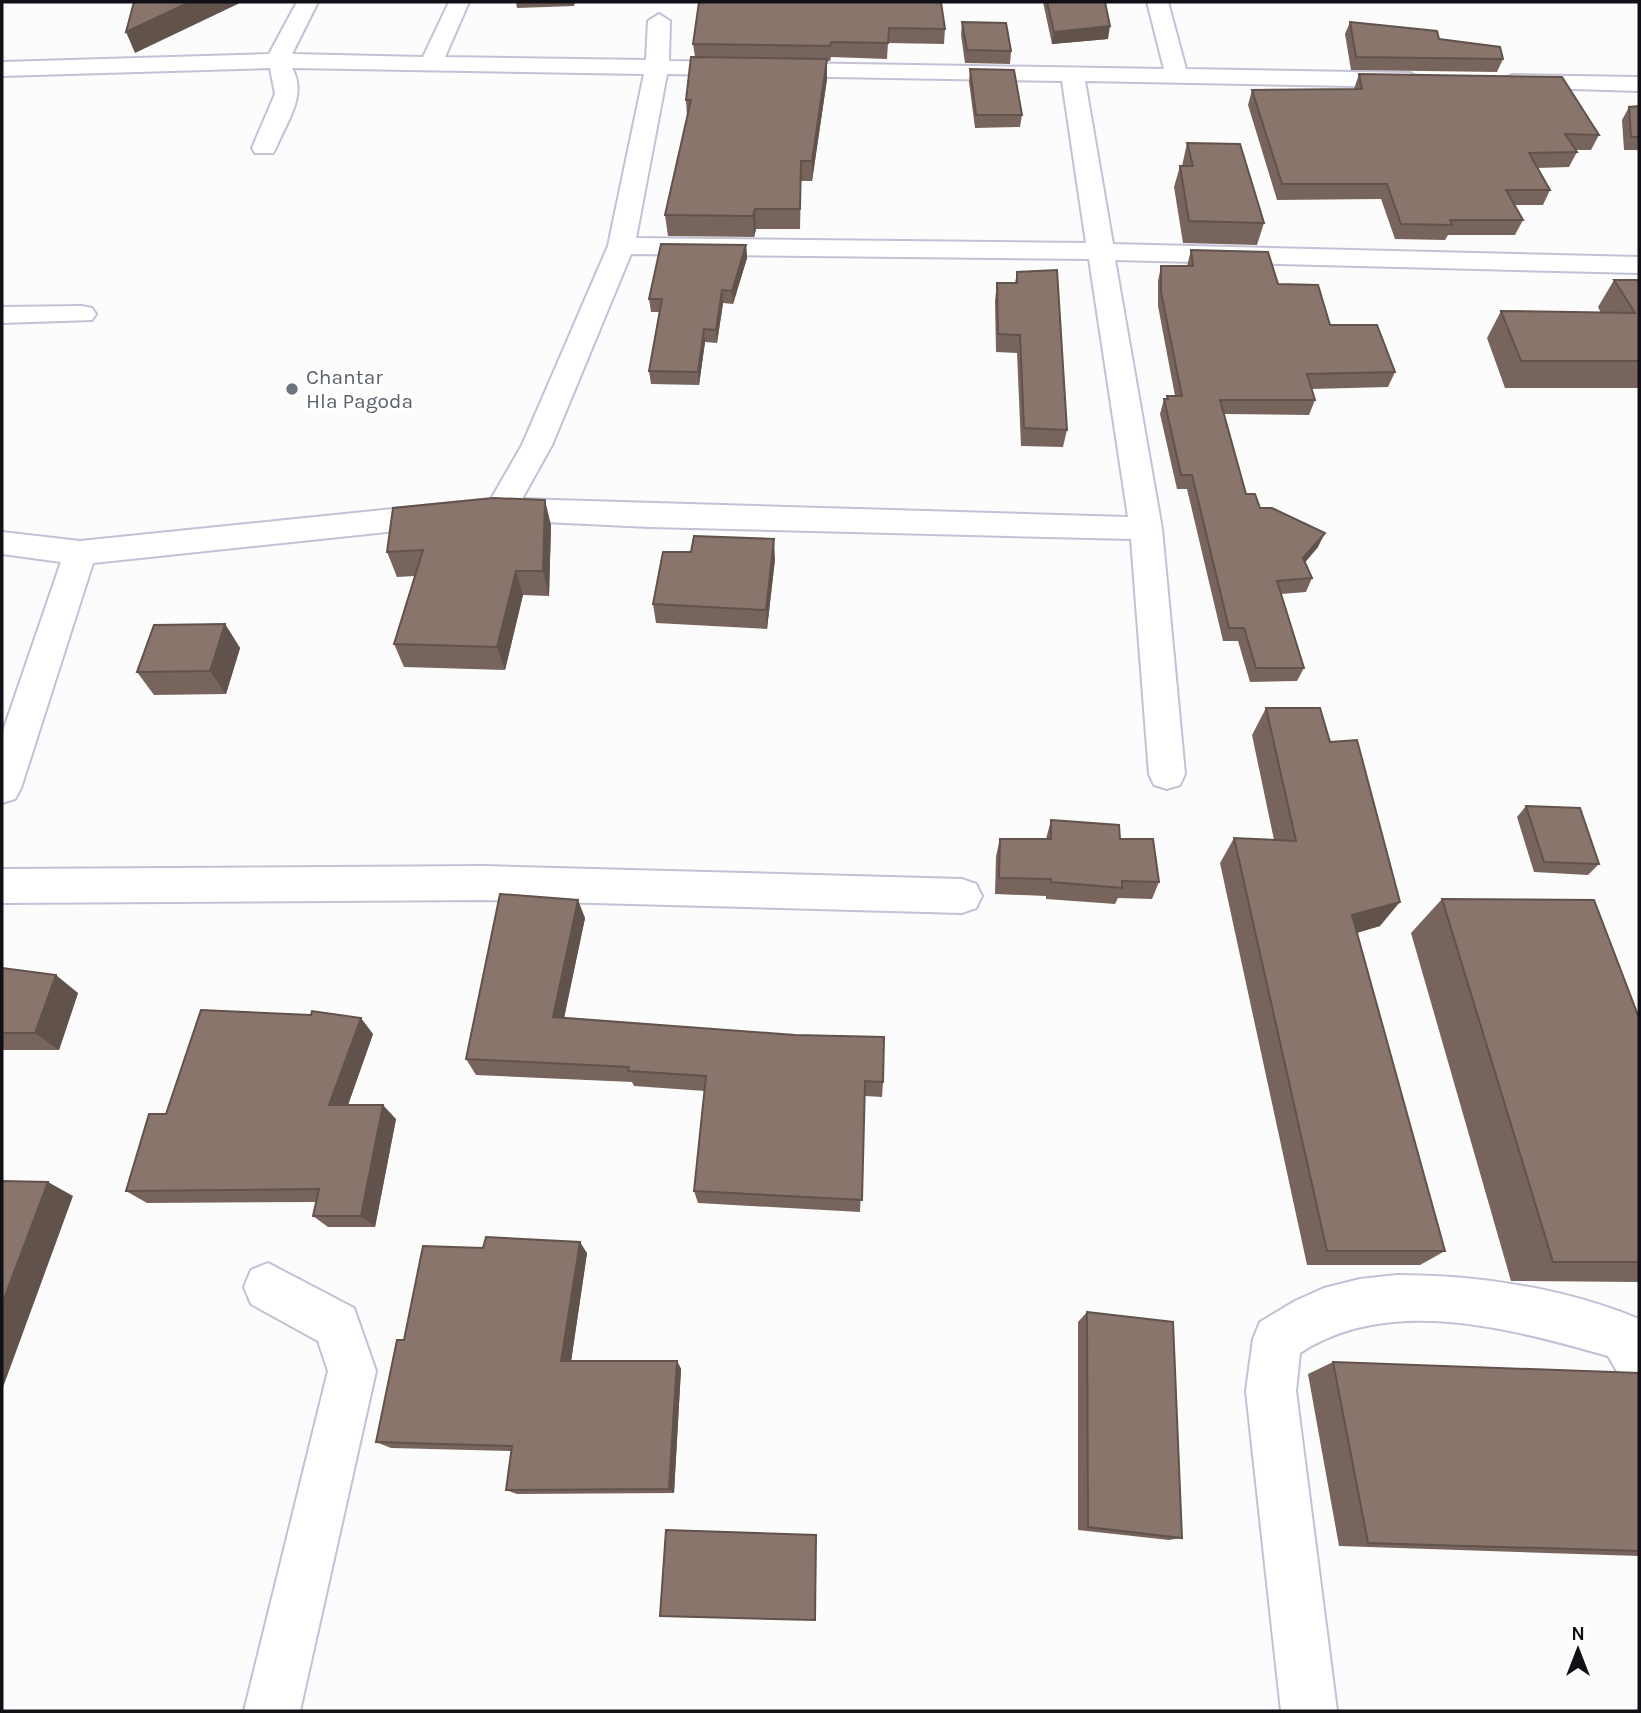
<svg xmlns="http://www.w3.org/2000/svg" width="1641" height="1713" font-family="Karla,sans-serif">
  <style>
    .lines { fill: none; stroke-linecap: round; stroke-linejoin: round }
    .minor-casing { stroke: #c4c0d5; stroke-width: 4 }
    .minor { fill: #fff; fill-rule: evenodd }
    .wall { fill: #77655d }
    .shaded-wall { fill: #61524c }
    .building { fill: #8a756c; stroke: #61524c; stroke-width: 2 }
    .worship-dot { fill: #6b7280; stroke: #fff; stroke-width: 2.5 }
    .labels { text-anchor: middle; stroke-width: 5; stroke-linejoin: round; paint-order: stroke }
    .far-worship-label { font-size: 21px; fill: #5b616d; stroke: #fff; text-anchor: start }
  </style>
  <rect width="100%" height="100%" fill="#fcfcfc"/>
  <g class="lines">
    <defs>
      <g id="minor">
        <path d="M 297,2 L 318,2 L 292,54 L 423,57 L 449,2 L 469,2 L 445,57 L 646,60 L 648,21 L 659,14 L 670,21 L 669,61 L 1164,69 L 1147,2 L 1168,2 L 1186,69 L 1410,73 L 1421,80 L 1410,87 L 1085,81 L 1113,244 L 1639,257 L 1639,273 L 1115,260 L 1162,529 L 1185,774 L 1180,785 L 1167,789 L 1154,785 L 1149,774 L 1131,539 L 649,527 L 501,520 L 93,563 L 21,788 L 15,799 L 2,803 L 2,734 L 61,562 L 2,554 L 2,532 L 80,541 L 491,499 L 522,445 L 608,246 L 644,74 L 292,68 C 308,95 286,123 276,148 L 273,153 L 255,153 L 252,148 L 275,94 L 270,68 L 2,76 L 2,62 L 269,54 ZM 667,74 L 1062,81 L 1086,243 L 636,238 ZM 631,254 L 1089,259 L 1128,517 L 522,499 L 552,445 Z"/>
        <polygon points="1512,75 1639,77 1639,91 1504,87 1501,82"/>
        <polygon points="82,306 92,308 96,314 92,320 2,323 2,307"/>
        <polygon points="484,866 962,879 976,884 982,896 976,908 962,913 484,900 2,903 2,869"/>
        <polygon points="268,1263 354,1308 376,1371 300,1711 244,1711 328,1371 318,1341 251,1304 244,1287 251,1270"/>
        <path d="M 1397,1275 C 1477,1275 1565,1288 1639,1319 L 1639,1387 L 1622,1380 L 1608,1356 C 1511,1329 1390,1294 1300,1353 L 1296,1391 L 1337,1711 L 1281,1711 L 1246,1391 L 1253,1339 L 1260,1322 L 1295,1301 L 1324,1288 L 1360,1279 Z"/>
      </g>
    </defs>
    <use href="#minor" class="minor-casing"/>
    <use href="#minor" class="minor"/>
  </g>
  <g class="wall">
    <polygon points="516,2 575,2 574,6 517,8"/>
    <polygon points="699,2 945,29 944,44 888,43 887,59 831,57 830,61 827,61 827,79 812,181 801,181 800,229 756,229 754,237 668,236 665,215 687,117 686,100 695,57 693,44"/>
    <polygon points="1043,2 1105,2 1108,39 1052,44"/>
    <polygon points="962,22 1011,51 1010,64 965,63 961,35"/>
    <polygon points="1350,22 1439,39 1503,59 1497,72 1351,70 1345,34"/>
    <polygon points="970,69 1022,115 1020,127 975,128 969,82"/>
    <polygon points="1359,74 1599,135 1591,150 1575,150 1577,152 1569,167 1538,168 1550,190 1543,205 1514,205 1523,220 1515,235 1448,235 1445,240 1395,239 1381,199 1277,200 1248,105 1252,90 1354,89"/>
    <polygon points="1639,106 1639,150 1624,150 1622,120 1629,107"/>
    <polygon points="1187,143 1264,223 1257,245 1183,243 1174,187 1180,166 1182,166"/>
    <polygon points="746,245 747,258 733,304 723,303 717,343 705,342 699,385 651,384 649,371 659,312 651,312 649,299"/>
    <polygon points="1191,250 1278,284 1330,325 1395,372 1388,387 1311,389 1315,400 1309,415 1224,414 1246,494 1260,508 1318,547 1305,562 1312,578 1306,592 1281,594 1304,668 1297,681 1250,682 1238,641 1223,641 1187,489 1177,489 1160,414 1164,399 1166,399 1167,396 1175,396 1158,306 1158,281 1161,266 1187,266"/>
    <polygon points="1017,272 1067,430 1063,447 1021,446 1017,353 996,352 995,301 997,283 1015,283"/>
    <polygon points="1614,280 1639,280 1639,388 1505,388 1487,338 1501,311 1601,313 1598,307"/>
    <polygon points="551,525 549,596 523,595 505,670 404,667 394,644 415,576 397,577 387,552"/>
    <polygon points="691,552 775,559 767,629 656,623 653,604"/>
    <polygon points="225,624 240,648 226,694 154,695 137,672"/>
    <polygon points="1266,708 1380,926 1357,933 1445,1251 1420,1265 1307,1265 1220,863 1234,838 1274,840 1252,735"/>
    <polygon points="1526,806 1599,864 1588,875 1534,872 1517,817"/>
    <polygon points="1051,820 1120,839 1159,882 1152,899 1118,898 1115,904 1046,899 1046,896 995,894 996,856 1000,839 1046,839"/>
    <polygon points="1442,899 1639,1018 1639,1282 1511,1281 1411,933"/>
    <polygon points="585,918 564,1017 883,1082 882,1097 865,1096 860,1212 698,1203 694,1191 705,1091 634,1086 632,1082 476,1075 466,1059"/>
    <polygon points="2,968 78,993 59,1050 2,1050"/>
    <polygon points="373,1034 348,1105 396,1119 375,1227 328,1227 313,1216 316,1202 147,1203 126,1191 166,1114"/>
    <polygon points="587,1253 571,1361 677,1361 681,1369 674,1493 517,1494 506,1490 511,1451 391,1448 376,1442 404,1340"/>
    <polygon points="1087,1312 1182,1538 1169,1540 1078,1530 1078,1322"/>
    <polygon points="1333,1362 1639,1373 1639,1556 1339,1546 1308,1374"/>
  </g>
  <g class="shaded-wall">
    <polygon points="190,2 242,2 135,53 126,32"/>
    <polygon points="1110,26 1108,39 1052,44 1054,32"/>
    <polygon points="827,59 827,79 812,181 812,161"/>
    <polygon points="755,209 756,229 754,237 753,216"/>
    <polygon points="746,245 747,258 733,304 732,291"/>
    <polygon points="722,290 723,303 717,343 716,330"/>
    <polygon points="704,329 705,342 699,385 698,372"/>
    <polygon points="545,500 551,525 549,596 543,571"/>
    <polygon points="1325,533 1318,547 1297,572 1303,558"/>
    <polygon points="774,539 775,559 767,629 766,610"/>
    <polygon points="516,571 523,595 505,670 497,647"/>
    <polygon points="225,624 240,648 226,694 210,671"/>
    <polygon points="578,900 585,918 561,1033 553,1017"/>
    <polygon points="1400,902 1380,926 1334,939 1352,915"/>
    <polygon points="56,975 78,993 59,1050 35,1033"/>
    <polygon points="361,1018 373,1034 343,1119 329,1105"/>
    <polygon points="383,1105 396,1119 375,1227 361,1216"/>
    <polygon points="48,1182 73,1196 2,1390 2,1304"/>
    <polygon points="580,1242 587,1253 570,1369 561,1361"/>
    <polygon points="677,1361 681,1369 674,1493 669,1489"/>
  </g>
  <g class="building">
    <polygon points="134,2 190,2 126,32"/>
    <polygon points="699,2 941,2 945,29 889,28 888,43 831,42 830,46 693,44"/>
    <polygon points="1047,2 1105,2 1110,26 1054,32"/>
    <polygon points="962,22 1006,23 1011,51 967,50"/>
    <polygon points="1350,22 1437,31 1439,39 1500,47 1503,59 1356,57"/>
    <polygon points="691,57 827,59 812,161 801,161 800,209 755,209 753,216 665,215 691,100 686,100"/>
    <polygon points="970,69 1014,70 1022,115 976,115"/>
    <polygon points="1359,74 1562,77 1599,135 1565,134 1577,152 1529,153 1550,190 1506,190 1523,220 1450,220 1452,225 1401,224 1387,184 1282,184 1252,90 1362,89"/>
    <polygon points="1639,106 1639,137 1631,137 1629,107"/>
    <polygon points="1187,143 1240,144 1264,223 1189,221 1180,166 1193,166"/>
    <polygon points="661,244 746,245 732,291 722,290 716,330 704,329 698,372 649,371 662,299 649,299"/>
    <polygon points="1191,250 1268,252 1278,284 1318,285 1330,325 1377,325 1395,372 1307,374 1315,400 1220,400 1246,494 1255,494 1260,508 1272,508 1325,533 1303,558 1312,578 1277,581 1304,668 1256,668 1244,628 1229,628 1192,475 1181,475 1164,399 1168,399 1167,396 1182,396 1161,292 1161,266 1193,266"/>
    <polygon points="1057,270 1067,430 1024,428 1020,335 998,334 997,283 1017,283 1017,272"/>
    <polygon points="1614,280 1639,280 1639,361 1521,361 1501,311 1635,313"/>
    <polygon points="494,498 545,500 543,571 516,571 497,647 394,644 423,550 387,552 393,508"/>
    <polygon points="694,536 774,539 766,610 653,604 663,552 691,552"/>
    <polygon points="225,624 210,671 137,672 154,625"/>
    <polygon points="1266,708 1320,708 1330,742 1357,740 1400,902 1352,915 1445,1251 1327,1251 1234,838 1296,841"/>
    <polygon points="1526,806 1580,808 1599,864 1544,862"/>
    <polygon points="1051,820 1119,825 1120,839 1153,839 1159,882 1122,881 1122,888 1051,882 1051,879 999,878 1000,839 1051,839"/>
    <polygon points="500,894 578,900 553,1017 795,1035 884,1037 883,1082 865,1081 862,1200 694,1191 706,1076 628,1071 629,1067 466,1059"/>
    <polygon points="1442,899 1594,900 1639,1018 1639,1262 1553,1262"/>
    <polygon points="2,968 56,975 35,1033 2,1033"/>
    <polygon points="201,1010 311,1015 312,1011 361,1018 329,1105 383,1105 361,1216 313,1216 319,1189 126,1191 149,1114 166,1114"/>
    <polygon points="2,1181 48,1182 2,1304"/>
    <polygon points="486,1237 580,1242 561,1361 677,1361 669,1489 506,1490 512,1446 376,1442 397,1340 404,1340 423,1246 483,1248"/>
    <polygon points="1087,1312 1173,1322 1182,1538 1088,1527"/>
    <polygon points="1333,1362 1639,1373 1639,1551 1368,1543"/>
    <polygon points="666,1530 816,1535 815,1620 660,1616"/>
  </g>
  <circle class="worship-dot" cx="292" cy="389" r="7"/>
  <g class="labels">
    <g class="far-worship-label">
      <text x="306" y="384">Chantar<tspan x="306" dy="24">Hla Pagoda</tspan></text>
    </g>
  </g>
  <rect width="1641" height="1713" fill="none" stroke="#121017" stroke-width="7"/>
  <g transform="translate(1578 1650)" stroke="#ffffff" stroke-width="5" paint-order="stroke">
  <path d="M0-5L12 26L0 18L-12 26Z" fill="#121017"/>
  <text y="-10" font-size="19" font-weight="bold" text-anchor="middle" fill="#121017">N</text>
  </g>
</svg>
